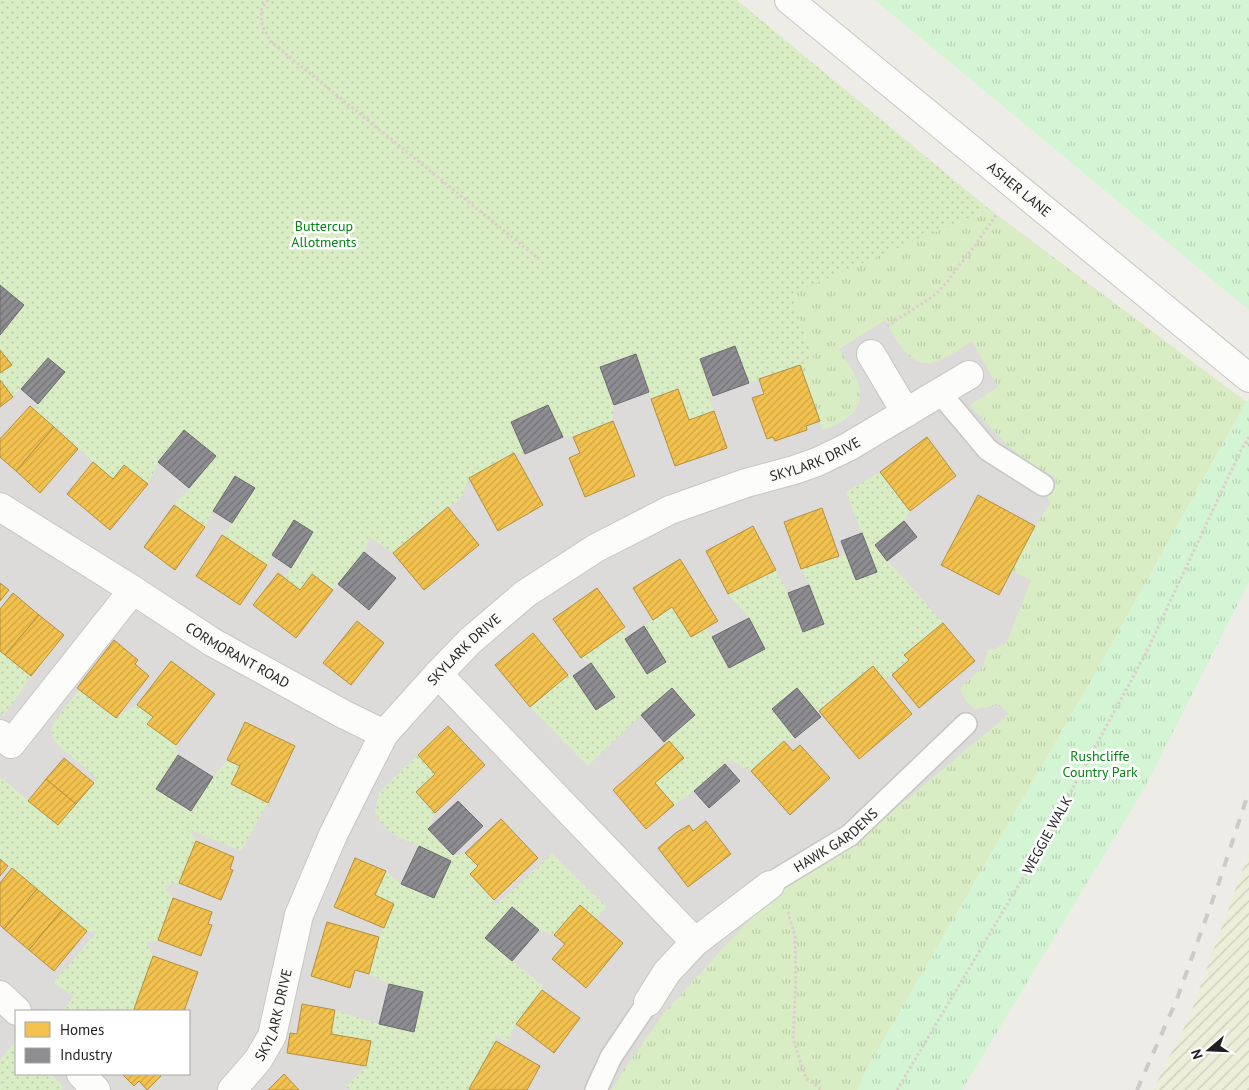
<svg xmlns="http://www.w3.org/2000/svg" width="1249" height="1090" font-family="'PT Sans',sans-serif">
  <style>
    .residential { fill: #dcdbd9; fill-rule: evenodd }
    .farmland { fill: url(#farmland-furrows) }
    .grass { fill: url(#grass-tufts) }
    .park { fill: url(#park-tufts) }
    .garden { fill: url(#garden-dots) }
    .homes { fill: url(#homes-hatch); stroke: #b39040 }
    .industry { fill: url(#industry-hatch); stroke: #6c6c70 }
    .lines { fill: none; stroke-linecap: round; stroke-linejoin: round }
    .service-casing { stroke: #c6c6c3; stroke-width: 24 }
    .minor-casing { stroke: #c6c6c3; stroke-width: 30 }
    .path { stroke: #dbcdca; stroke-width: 3; stroke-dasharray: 2.5 2.5; stroke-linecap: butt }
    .service { stroke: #fcfcfb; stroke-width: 21 }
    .minor { stroke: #fcfcfb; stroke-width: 28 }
    .rail { stroke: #cbcbca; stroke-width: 4; stroke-dasharray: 10 10; stroke-linecap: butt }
    .labels { text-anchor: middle; stroke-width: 5; stroke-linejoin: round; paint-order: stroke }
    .street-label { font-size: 14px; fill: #1f1f1f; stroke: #fff }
    .park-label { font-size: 14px; fill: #058513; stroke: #fff }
  </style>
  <defs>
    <pattern id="farmland-furrows" width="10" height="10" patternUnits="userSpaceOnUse" patternTransform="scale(1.25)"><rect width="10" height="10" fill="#edeed9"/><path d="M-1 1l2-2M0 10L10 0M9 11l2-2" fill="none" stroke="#cbccba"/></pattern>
    <pattern id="grass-tufts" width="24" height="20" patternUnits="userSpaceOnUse" patternTransform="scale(1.25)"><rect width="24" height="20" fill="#d9edc4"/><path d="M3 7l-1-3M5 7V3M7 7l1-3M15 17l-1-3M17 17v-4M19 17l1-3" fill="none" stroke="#bacba8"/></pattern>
    <pattern id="park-tufts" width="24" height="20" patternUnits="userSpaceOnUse" patternTransform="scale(1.25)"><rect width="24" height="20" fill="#d4f5d4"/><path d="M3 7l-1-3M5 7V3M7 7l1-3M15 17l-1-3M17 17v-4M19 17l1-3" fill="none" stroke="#b6d2b6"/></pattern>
    <pattern id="garden-dots" width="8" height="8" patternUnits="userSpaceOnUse" patternTransform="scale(1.25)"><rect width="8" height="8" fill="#d9edc4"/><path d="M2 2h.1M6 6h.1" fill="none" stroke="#bacba8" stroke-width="1.8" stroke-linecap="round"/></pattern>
    <pattern id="homes-hatch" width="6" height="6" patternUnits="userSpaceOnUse" patternTransform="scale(1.25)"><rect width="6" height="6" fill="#f2c14e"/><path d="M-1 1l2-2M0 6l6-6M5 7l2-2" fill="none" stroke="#cfa544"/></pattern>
    <pattern id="industry-hatch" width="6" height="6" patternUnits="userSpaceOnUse" patternTransform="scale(1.25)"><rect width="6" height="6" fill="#8d8d92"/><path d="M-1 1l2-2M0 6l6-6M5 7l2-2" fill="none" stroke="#737377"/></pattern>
  </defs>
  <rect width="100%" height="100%" fill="#edece7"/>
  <path class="residential" d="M 989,209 L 1246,402 L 868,1067 L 857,1090 L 0,1090 L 0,261 L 600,367 L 635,354 L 790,294 ZM 16,1011 L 189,1011 L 189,1074 L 16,1074 Z"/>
  <polygon class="farmland" points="1249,852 1249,1090 1153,1090 1189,1018"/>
  <path class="grass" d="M 989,209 L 1246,402 L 1095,674 L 868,1067 L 857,1090 L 612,1090 L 621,1074 L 664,1013 L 775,892 L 863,836 L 1009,714 L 998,704 L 988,707 L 975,709 L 965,700 L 960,688 L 983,667 L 988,650 L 996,649 L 1007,642 L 1031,580 L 1012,571 L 1035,526 L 1051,502 L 1047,499 L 1057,479 L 1035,466 L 1007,445 L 970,405 L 998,387 L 972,341 C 962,347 953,354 942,359 C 911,374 898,342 885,320 L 839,349 C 850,367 871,391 853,413 C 845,421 832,426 822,431 L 820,421 L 800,365 L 814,359 L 790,294 Z"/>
  <g class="park">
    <polygon points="875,0 1249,0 1249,310"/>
    <polygon points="1249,398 1249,582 1144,789 962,1090 857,1090 868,1067 1095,674 1246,402"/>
  </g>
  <g class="garden">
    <polygon points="0,0 737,0 989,209 791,294 814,360 749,383 735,346 700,359 713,396 709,398 714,411 689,420 678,389 651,399 636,354 600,367 614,405 613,421 573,437 563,437 548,405 511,422 525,454 514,453 469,478 460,500 448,507 393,553 370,537 364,552 333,590 313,574 300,590 284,578 313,532 294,520 272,555 267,565 222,535 232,523 254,489 235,476 213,511 205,527 174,505 190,488 216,456 184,431 158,462 148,484 124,465 113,479 34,409 65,372 48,358 13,397 0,380 0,373 11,364 0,350 0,335 24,305 0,285"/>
    <polygon points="880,472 910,511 904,521 875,546 943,623 905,655 909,660 885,681 872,666 817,712 797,689 772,709 795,738 784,741 751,771 731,760 725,764 694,791 674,805 655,783 684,758 669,741 664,742 695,715 672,688 641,715 588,766 530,707 568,675 573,676 596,710 615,698 591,663 581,658 625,627 625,639 647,674 666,662 644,626 672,607 691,637 706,628 712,637 729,668 765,649 749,618 728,594 776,570 788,593 803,632 824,624 810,585 801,569 846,554 856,580 877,572 846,492"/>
    <polygon points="0,651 31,676 4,716 0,712"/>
    <path d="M 80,689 L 116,717 L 137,705 L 153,717 L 147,724 L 176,745 L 178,755 L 156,789 L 190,811 L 213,777 L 227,760 L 240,766 L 231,784 L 268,803 L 241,851 L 189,829 L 196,841 L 179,883 L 164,886 L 173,898 L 158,940 L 146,943 L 153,956 L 134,1009 L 135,1011 L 63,1011 L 74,996 L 53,983 L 97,932 L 87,931 L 0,859 L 0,777 L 58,825 L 97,778 L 59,746 C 54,741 51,735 52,728 C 53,721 74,697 80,689 Z"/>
    <polygon points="418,755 435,774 416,792 435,813 428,829 453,855 465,853 478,866 470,874 494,900 495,906 552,854 607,907 596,919 554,935 539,930 512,907 485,938 512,961 542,985 542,990 516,1024 507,1042 496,1035 496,1041 469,1088 471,1090 351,1090 346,1087 366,1066 370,1041 331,1034 335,1010 379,1024 414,1032 423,992 389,984 369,974 379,937 394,904 375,895 386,871 401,884 433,898 450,861 397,836 388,830 379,820 375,811 379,793"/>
    <polygon points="16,1040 16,1074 50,1074 64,1087 61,1090 0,1090 0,1060"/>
  </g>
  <g class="homes">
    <polygon points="0,350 12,365 0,373"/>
    <polygon points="800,365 820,421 806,426 807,430 775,441 773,437 767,439 752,398 764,394 759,379"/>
    <polygon points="0,380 13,397 0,407"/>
    <polygon points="678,389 689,420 714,411 727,448 675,466 651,399"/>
    <polygon points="30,406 54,427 16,471 0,457 0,439"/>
    <polygon points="613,421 635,476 585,497 569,458 580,453 573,437"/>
    <polygon points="54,427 78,449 40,493 16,471"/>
    <polygon points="927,437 956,476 910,511 880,472"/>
    <polygon points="514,453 543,505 498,531 469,478"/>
    <polygon points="93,462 113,479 124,465 148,484 110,530 67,494"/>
    <polygon points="978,495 1035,526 999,595 941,565"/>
    <polygon points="174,505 205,527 175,570 144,547"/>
    <polygon points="448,507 479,545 424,590 393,553"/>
    <polygon points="822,508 839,556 801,569 784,522"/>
    <polygon points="753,526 776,570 728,594 706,551"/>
    <polygon points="222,535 267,565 240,605 196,576"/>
    <polygon points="680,559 718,621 691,637 672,607 653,620 633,588"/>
    <polygon points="278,573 300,590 312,574 333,590 296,638 253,605"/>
    <polygon points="0,583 9,590 0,601"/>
    <polygon points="597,588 625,627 581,658 553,619"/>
    <polygon points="13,593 39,615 5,655 0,651 0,609"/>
    <polygon points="39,615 64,635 31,676 5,655"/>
    <polygon points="357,621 384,643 351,685 323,663"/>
    <polygon points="943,623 975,661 919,708 892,675 909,660 904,655"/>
    <polygon points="533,633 568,675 530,707 495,665"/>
    <polygon points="114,640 138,660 135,664 149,676 116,718 77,688"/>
    <polygon points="171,661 215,694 176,745 147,724 153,717 137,705"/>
    <polygon points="873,666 912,714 859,759 819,711"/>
    <polygon points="245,722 295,746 268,803 231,784 240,766 227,760"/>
    <polygon points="448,726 485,765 435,813 416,792 435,774 418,755"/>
    <polygon points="669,741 684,758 655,783 674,805 646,829 613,790"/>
    <polygon points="784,741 793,751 800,745 830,778 790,815 751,771"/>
    <polygon points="64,758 94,783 76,804 46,779"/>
    <polygon points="46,779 76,804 58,825 28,801"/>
    <polygon points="501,819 538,858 494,900 470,874 478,866 465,853"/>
    <polygon points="706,821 731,854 688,887 658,848 677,832 689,825 693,831"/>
    <polygon points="196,841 234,857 230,869 233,870 221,900 179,883"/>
    <polygon points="355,858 386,871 375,895 394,904 384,928 334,907"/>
    <polygon points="0,859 8,866 0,876"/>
    <polygon points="12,868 37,889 4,929 0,925 0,883"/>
    <polygon points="37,889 62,910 29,950 4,929"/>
    <polygon points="173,898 212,912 208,924 212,925 201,956 158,940"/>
    <polygon points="580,905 623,943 586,988 552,959 565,944 554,935"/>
    <polygon points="62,910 87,931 54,971 29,950"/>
    <polygon points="327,922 379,937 369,974 355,970 350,988 311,976"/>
    <polygon points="153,956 198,972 184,1011 141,1011 134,1009"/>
    <polygon points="542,990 580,1018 554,1053 516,1024"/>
    <polygon points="302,1004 335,1010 331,1034 371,1041 366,1066 287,1053 290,1033 297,1034"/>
    <polygon points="496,1041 540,1066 527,1090 471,1090 469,1089"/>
    <polygon points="122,1074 160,1074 161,1076 147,1090 139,1081 134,1086"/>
    <polygon points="284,1074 299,1090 268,1090"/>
  </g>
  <g class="industry">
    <polygon points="0,285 24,305 0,335"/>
    <polygon points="735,346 749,383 713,396 700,359"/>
    <polygon points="636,354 649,392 614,405 600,367"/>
    <polygon points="48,358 65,372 38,404 21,389"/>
    <polygon points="548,405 563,437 525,454 511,422"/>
    <polygon points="184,430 216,456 189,488 158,462"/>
    <polygon points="235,476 255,488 232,523 213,511"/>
    <polygon points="294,520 313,532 291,568 272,555"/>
    <polygon points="904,521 917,537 887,561 875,545"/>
    <polygon points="862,533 877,572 856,580 841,541"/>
    <polygon points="364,552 396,578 369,610 338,584"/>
    <polygon points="809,585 824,624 803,632 788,593"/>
    <polygon points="749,618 765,649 729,668 712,637"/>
    <polygon points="644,626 666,662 647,674 625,639"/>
    <polygon points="591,663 615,697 596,710 573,676"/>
    <polygon points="672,688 695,715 664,742 641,715"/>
    <polygon points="797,688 821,717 795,738 772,709"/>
    <polygon points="178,755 213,777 191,811 156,789"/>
    <polygon points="725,764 740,781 709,808 694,791"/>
    <polygon points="458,801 483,826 453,855 428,829"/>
    <polygon points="419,846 451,861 434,898 401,884"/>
    <polygon points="512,907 539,930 512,961 485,938"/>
    <polygon points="389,984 423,992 414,1032 379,1024"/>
  </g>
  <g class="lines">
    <defs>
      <g id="service">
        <polyline points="940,393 988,450 1043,485"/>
        <path id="s1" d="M 770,885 L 771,883 L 850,835 L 966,724"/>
        <polyline points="596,1090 611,1057 648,1002"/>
      </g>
      <g id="minor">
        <path id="s2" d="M 789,0 L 1249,378"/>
        <polyline points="871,354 906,413"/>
        <path id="s3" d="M 0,507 L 133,590 L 212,642 L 345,715 L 384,734"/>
        <polyline points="438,674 695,942"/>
        <polyline points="0,734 11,744 133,590"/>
        <polyline points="0,995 17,1011"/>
        <polyline points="648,1002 667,972 695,942 770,885"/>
        <polyline points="81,1074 96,1090"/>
        <path id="s4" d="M 232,1090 L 258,1060 L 272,1036 L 299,915 L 333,835 L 360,781 L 384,734 L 438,674 L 470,641 L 525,594 L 596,548 L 670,510 L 746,483 L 794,470 L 817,462 L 848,447 L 969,375"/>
      </g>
    </defs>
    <use href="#service" class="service-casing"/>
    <use href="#minor" class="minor-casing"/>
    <g class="path">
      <polyline points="268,0 261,10 262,25 270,41 539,259"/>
      <polyline points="887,326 929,299 938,292 947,282 976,244 997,214"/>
      <polyline points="788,912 795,937 796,977 793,1039 806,1078 822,1090"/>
      <polyline points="897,1090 1040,849 1147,651 1241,450 1249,437"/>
    </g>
    <use href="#service" class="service"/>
    <use href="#minor" class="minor"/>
    <polyline class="rail" points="1137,1090 1177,999 1218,885 1249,791"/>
  </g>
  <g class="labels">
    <g class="street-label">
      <text dy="5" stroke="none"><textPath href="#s2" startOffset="298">ASHER LANE</textPath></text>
      <text dy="5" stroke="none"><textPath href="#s4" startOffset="912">SKYLARK DRIVE</textPath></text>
      <text dy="5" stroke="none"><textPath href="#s4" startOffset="508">SKYLARK DRIVE</textPath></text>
      <text dy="5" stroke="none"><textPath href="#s3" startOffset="280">CORMORANT ROAD</textPath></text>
      <text transform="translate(1047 835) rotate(-61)" y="5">WEGGIE WALK</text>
      <text dy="5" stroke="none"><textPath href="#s1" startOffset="80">HAWK GARDENS</textPath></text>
      <text dy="5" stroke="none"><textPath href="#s4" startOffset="88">SKYLARK DRIVE</textPath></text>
    </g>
    <g class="park-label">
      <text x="324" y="231">Buttercup<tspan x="324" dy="16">Allotments</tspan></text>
      <text x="1100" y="761">Rushcliffe<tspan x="1100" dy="16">Country Park</tspan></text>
    </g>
  </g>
  <rect x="15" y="1010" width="175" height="65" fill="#ffffff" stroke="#a5a5a5"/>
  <rect x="25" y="1022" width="25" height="15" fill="#f2c14e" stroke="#a5a5a5"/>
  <text x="60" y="1035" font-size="15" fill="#1f1f1f">Homes</text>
  <rect x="25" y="1048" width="25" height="15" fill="#8d8d92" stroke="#a5a5a5"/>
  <text x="60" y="1060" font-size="15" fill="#1f1f1f">Industry</text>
  <g transform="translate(1209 1050) rotate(251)" stroke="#ffffff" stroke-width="4" paint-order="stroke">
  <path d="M0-4L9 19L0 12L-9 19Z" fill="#1f1f1f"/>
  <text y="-8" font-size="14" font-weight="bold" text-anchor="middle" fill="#1f1f1f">N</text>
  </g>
</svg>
